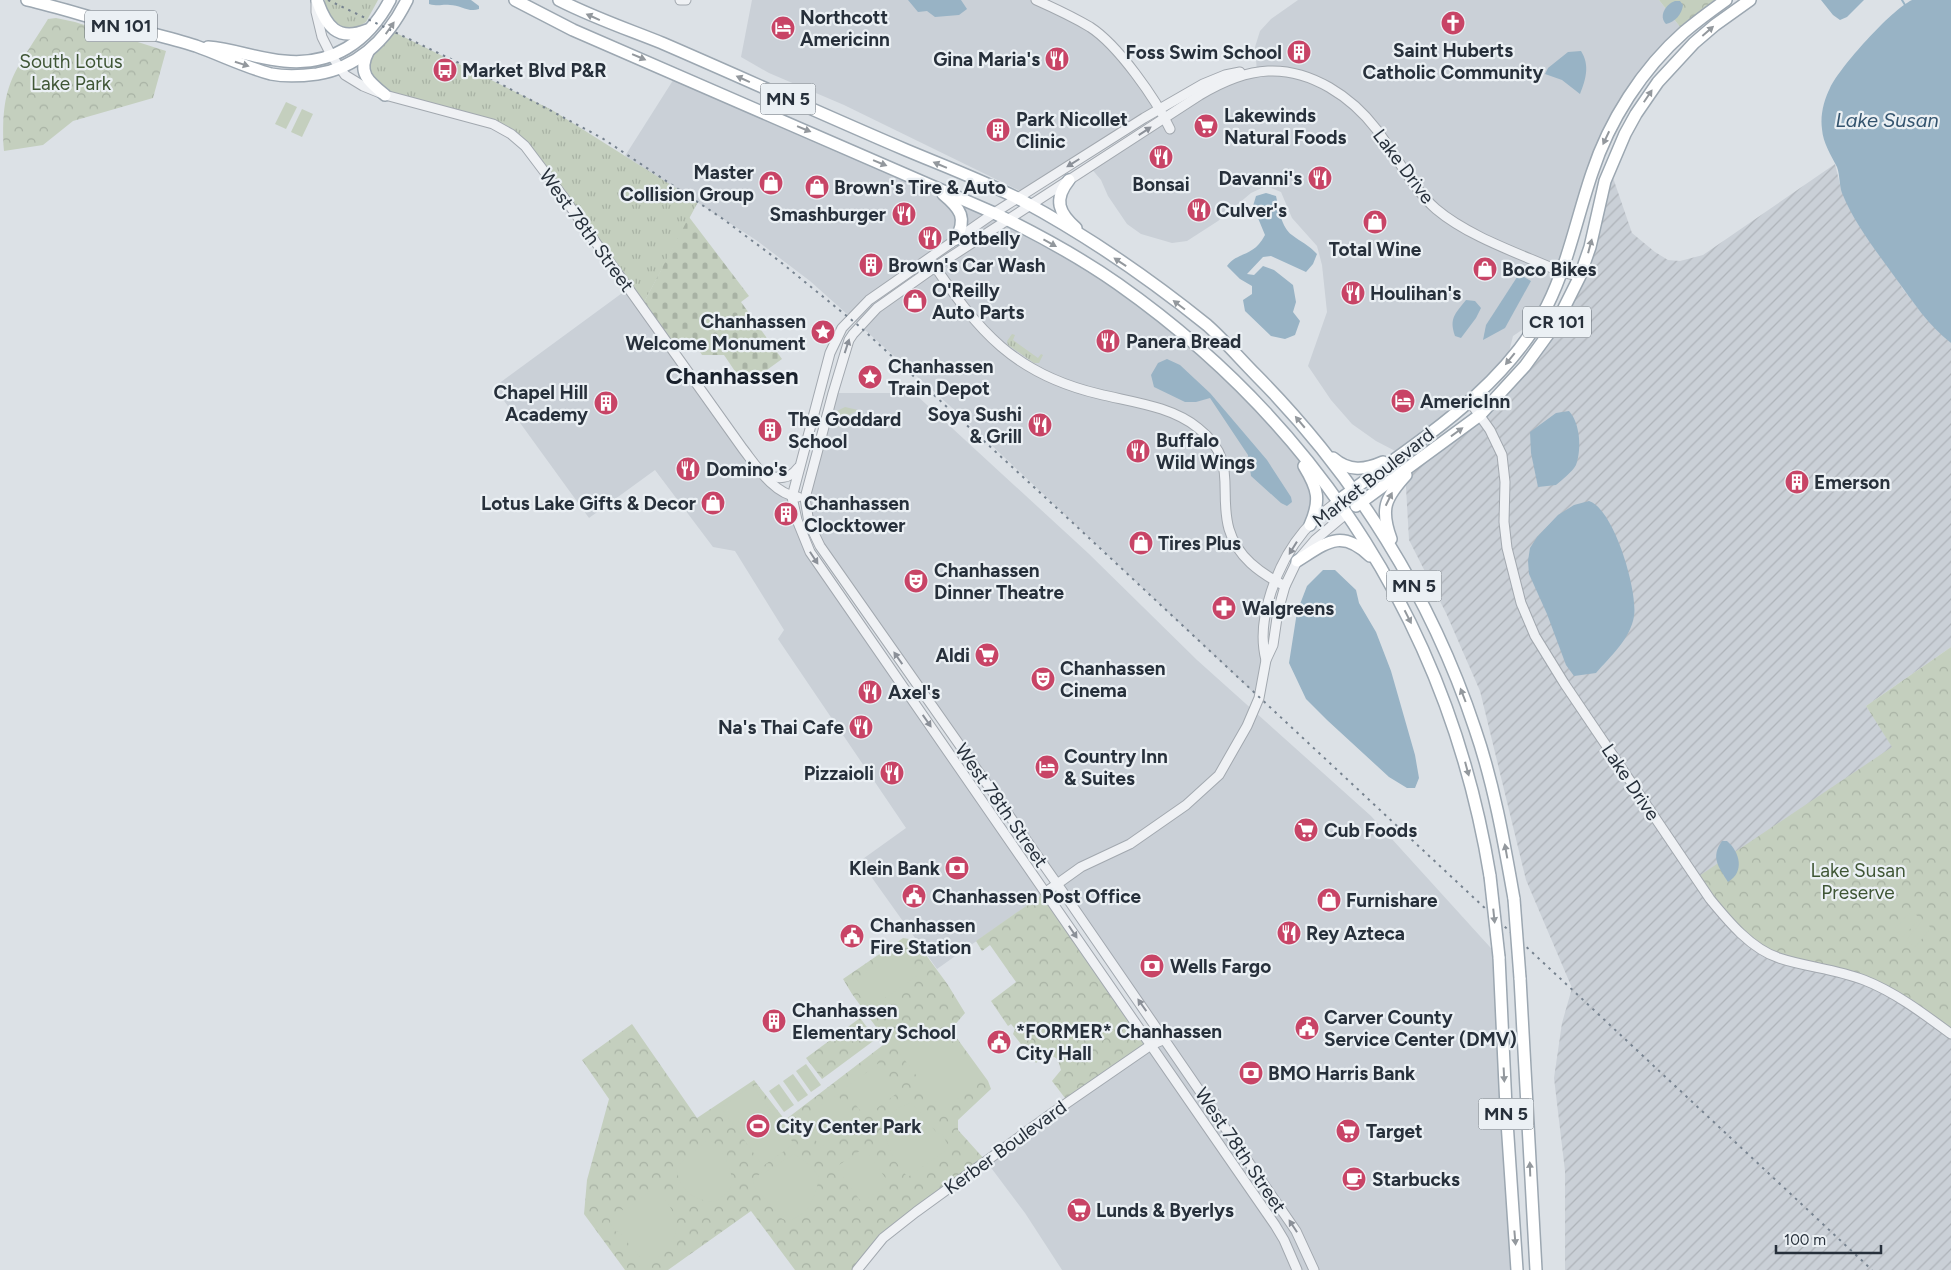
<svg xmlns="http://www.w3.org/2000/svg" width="1951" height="1270" font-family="Figtree,sans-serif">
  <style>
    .built { fill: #cad0d7 }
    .industrial { fill: url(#industrial-furrows) }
    .grass { fill: url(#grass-tufts) }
    .forest { fill: url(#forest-crowns) }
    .cemetery { fill: url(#cemetery-stones) }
    .garden { fill: #c4cfbe }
    .water { fill: #98b3c5 }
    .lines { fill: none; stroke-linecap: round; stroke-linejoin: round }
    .stream { stroke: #98b3c5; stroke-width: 2 }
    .tertiary-casing { stroke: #a2a8af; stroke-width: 11 }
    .primary-casing { stroke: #9ca7b1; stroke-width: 14 }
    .tertiary { stroke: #eff1f4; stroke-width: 9 }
    .primary { stroke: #fff; stroke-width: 11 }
    .rail { stroke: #76828f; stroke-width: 2; stroke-dasharray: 2.5 5; stroke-linecap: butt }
    .primary-bridge-casing { stroke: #9ca7b1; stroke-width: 14; stroke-linecap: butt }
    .primary-bridge { stroke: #fff; stroke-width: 11 }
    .oneway { fill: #93989d }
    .oneway2 { fill: #8b9098 }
    .labels { text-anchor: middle; stroke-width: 4.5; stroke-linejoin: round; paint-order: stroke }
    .shield { fill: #ebf0f4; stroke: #626a72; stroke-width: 1 }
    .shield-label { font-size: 18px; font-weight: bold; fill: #27303b }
    .poi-label { font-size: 19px; font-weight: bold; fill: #27303b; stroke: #ebf0f4; text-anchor: start }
    .park-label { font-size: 19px; fill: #3f5635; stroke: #ebf0f4 }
    .street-label { font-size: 19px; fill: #27303b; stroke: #ebf0f4 }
    .water-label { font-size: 20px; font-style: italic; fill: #33536d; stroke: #ebf0f4 }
    .district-label { font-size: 24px; font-weight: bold; fill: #19212c; stroke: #ebf0f4 }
  </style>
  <defs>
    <pattern id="industrial-furrows" width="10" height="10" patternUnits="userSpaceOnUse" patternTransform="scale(1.25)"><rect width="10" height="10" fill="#cad0d7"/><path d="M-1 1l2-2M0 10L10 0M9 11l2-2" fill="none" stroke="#aeb3b9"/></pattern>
    <pattern id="grass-tufts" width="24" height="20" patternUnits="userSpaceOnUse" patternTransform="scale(1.25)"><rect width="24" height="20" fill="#c4cfbe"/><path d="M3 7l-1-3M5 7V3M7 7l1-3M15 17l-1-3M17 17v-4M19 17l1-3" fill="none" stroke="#a8b2a4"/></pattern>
    <pattern id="forest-crowns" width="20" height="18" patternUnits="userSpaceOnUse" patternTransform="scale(1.25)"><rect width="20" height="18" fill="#c4cfbe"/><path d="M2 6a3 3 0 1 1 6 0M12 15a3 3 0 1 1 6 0" fill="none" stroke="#a8b2a4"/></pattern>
    <pattern id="cemetery-stones" width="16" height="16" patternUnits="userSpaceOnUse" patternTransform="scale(1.25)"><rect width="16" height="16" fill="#c4cfbe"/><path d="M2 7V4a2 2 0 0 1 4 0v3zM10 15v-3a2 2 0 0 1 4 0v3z" fill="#a8b2a4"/></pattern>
  </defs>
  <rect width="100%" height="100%" fill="#dce1e6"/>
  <g class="built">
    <polygon points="752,0 1036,0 1087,26 1112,47 1159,109 1024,193 844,105 769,73 741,57"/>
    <polygon points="1298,0 1659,0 1684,32 1623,106 1541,317 1513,336 1506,364 1401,454 1376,441 1352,424 1331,400 1308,366 1327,312 1322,265 1317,246 1292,218 1281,192 1266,186 1251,193 1218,221 1187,241 1172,243 1141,234 1127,224 1108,196 1101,180 1090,167 1210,89 1257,72 1255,47 1260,31 1271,19"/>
    <polygon points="677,74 1008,220 1143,303 1275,424 1310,476 1310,525 1301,535 1269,602 1259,698 949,405 810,281 756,240 625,156"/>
    <polygon points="629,288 776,487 788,495 800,530 1046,892 937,969 860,861 906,828 778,639 784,630 735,551 713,547 655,470 589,518 494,387"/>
    <polygon points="833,393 914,393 1088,553 1197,660 1371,816 1499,957 1517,1270 1062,1270 1025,1213 986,1161 1164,1039 811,526 805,498"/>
  </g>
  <polygon class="industrial" points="1835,164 1841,189 1903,289 1918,308 1951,343 1951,647 1866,706 1893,747 1879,986 1951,1035 1951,1270 1565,1270 1565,1171 1554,1078 1562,1023 1572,988 1526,880 1480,691 1446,613 1409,540 1405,470 1500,395 1568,301 1610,169 1632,233 1655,252 1668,260 1680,261 1703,255"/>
  <g class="grass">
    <polygon points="325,0 378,0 366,22 351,31 335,30 324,11"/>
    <polygon points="390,30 552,110 698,202 642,306 525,146 493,124 385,95 367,79 368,52"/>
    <polygon points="1012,334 1015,335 1013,340 1038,358 1041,354 1043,355 1039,363 1034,363 1008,345 1007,341"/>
  </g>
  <g class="forest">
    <polygon points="1659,0 1726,0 1684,32"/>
    <path d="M 56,18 L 75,22 L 166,51 L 153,98 L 73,121 L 43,145 L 4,151 C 0,81 15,73 48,19 Z"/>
    <polygon points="1951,647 1951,1034 1879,986 1778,958 1729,922 1696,878 1892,747 1866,706"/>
    <path d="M 1046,892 L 1151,1045 L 1068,1102 L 1052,1081 L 1061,1070 L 1058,1060 C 1050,1052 1044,1057 1036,1063 L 1013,1034 L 1015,1029 L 1011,1024 L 1008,1026 L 991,1001 L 1016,982 L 990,945 L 982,951 L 976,941 Z"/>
    <polygon points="903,938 915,940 948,985 965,1013 952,1028 956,1037 988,1081 991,1089 958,1120 958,1130 986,1161 890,1233 857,1270 795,1270 751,1211 668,1270 625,1270 584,1214 587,1180 609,1099 582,1060 632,1024 697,1118 754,1080 785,1120 887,1042 852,994 843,979"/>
    <polygon points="860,1018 876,1039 822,1079 806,1058"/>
  </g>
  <polygon class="cemetery" points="689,217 749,296 741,302 782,359 745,386 724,355 702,355 694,342 677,355 642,306"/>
  <g class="garden">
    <polygon points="286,102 297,107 286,129 275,124"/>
    <polygon points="302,109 313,114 302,137 291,132"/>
    <polygon points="845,407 858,410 847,416 847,420 841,422 838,428 835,415 837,411"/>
    <polygon points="1911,911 1920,918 1903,937 1894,930"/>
    <polygon points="1923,920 1931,928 1915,947 1906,940"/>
    <polygon points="901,947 920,974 869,1009 851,983"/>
    <polygon points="925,1019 937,1025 980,1082 942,1110 892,1043"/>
    <polygon points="879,1063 900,1091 865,1117 844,1089"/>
    <polygon points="806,1064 821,1085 811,1092 796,1071"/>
    <polygon points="793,1074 808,1095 798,1102 783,1081"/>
    <polygon points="779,1084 794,1105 784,1112 769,1091"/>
    <polygon points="752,1085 794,1144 763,1166 721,1108"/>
    <polygon points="837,1094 857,1122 821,1148 801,1120"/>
    <path d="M 912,1103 L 937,1133 L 942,1134 L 948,1145 L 948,1149 L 908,1177 C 887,1155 869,1111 912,1103 Z"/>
    <path d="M 708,1140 C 711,1142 715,1143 718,1146 C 723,1152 733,1174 732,1182 C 731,1191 721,1198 714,1202 C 690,1199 680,1190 676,1167 Z"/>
    <polygon points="864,1148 889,1183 862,1203 836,1167"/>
    <path d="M 794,1154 L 811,1166 L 819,1177 C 815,1198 810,1215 787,1221 L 781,1218 L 762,1195 L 759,1196 L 753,1184 L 754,1179 L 762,1172 L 764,1173 Z"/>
    <path d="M 654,1188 C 687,1220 683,1239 647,1266 L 618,1231 L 616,1232 L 610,1223 L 611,1216 L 621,1209 L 624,1211 Z"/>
  </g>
  <g class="water">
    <path d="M 429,0 L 471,0 L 479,6 L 479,9 C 469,13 460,5 450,5 C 441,4 440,7 429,4 Z"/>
    <polygon points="908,0 961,0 967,9 959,15 935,17 927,11 918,12"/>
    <polygon points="1821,0 1864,0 1847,17 1840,20 1833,15"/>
    <path d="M 1912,0 L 1951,0 L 1951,343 C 1929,326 1913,302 1897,280 C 1877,252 1855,225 1842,193 C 1839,185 1840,175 1837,167 C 1831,155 1823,143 1822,129 C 1820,115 1824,100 1830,88 C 1840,67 1891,10 1912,0 Z"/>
    <path d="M 1675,1 L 1680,1 L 1683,5 C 1682,14 1675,22 1666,24 C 1658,16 1666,4 1675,1 Z"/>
    <path d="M 1581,51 C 1590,65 1586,79 1580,94 L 1562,80 L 1545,74 L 1548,68 L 1568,52 Z"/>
    <path d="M 1266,193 L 1276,196 C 1279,209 1281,227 1292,235 C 1301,242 1309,245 1317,254 L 1313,264 L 1306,272 L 1271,256 L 1263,257 L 1247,274 L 1254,275 L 1263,266 L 1274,270 L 1293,285 L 1296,302 L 1293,312 L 1300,321 L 1295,335 L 1285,339 L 1271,336 L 1245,311 L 1243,300 L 1252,294 L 1252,286 L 1240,279 L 1227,266 C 1238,251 1253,258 1265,235 L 1253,206 L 1256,196 Z"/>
    <polygon points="1519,274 1531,281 1505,328 1483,340 1486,325"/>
    <path d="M 1466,300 L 1475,301 L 1481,308 L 1476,318 L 1461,338 L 1455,336 C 1449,318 1455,314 1466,300 Z"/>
    <polygon points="1167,359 1180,365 1210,393 1267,460 1291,497 1292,502 1287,506 1281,503 1251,476 1248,455 1210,398 1196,402 1185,402 1154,387 1151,375 1158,363"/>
    <path d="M 1569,411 C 1580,423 1582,449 1576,465 C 1572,472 1562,480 1556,485 L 1538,487 L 1531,453 L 1530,432 L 1556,413 Z"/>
    <path d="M 1589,501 C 1614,509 1638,591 1634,616 C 1631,638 1610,657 1596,673 L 1574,676 L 1566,665 L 1547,614 L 1529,574 L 1528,561 L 1530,548 L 1537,537 L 1558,515 L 1574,505 Z"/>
    <polygon points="1323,570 1335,570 1356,590 1359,603 1376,632 1391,671 1415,755 1419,778 1415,788 1407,788 1389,777 1327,720 1306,699 1289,663 1297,612 1307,586"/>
    <path d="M 1722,841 L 1727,841 C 1740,852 1745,872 1728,882 C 1719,867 1710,858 1722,841 Z"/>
  </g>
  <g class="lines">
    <polyline class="stream" points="1902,0 1905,5"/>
    <defs>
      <g id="tertiary">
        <polyline points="680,0 686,0"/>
        <path d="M 1036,0 C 1054,8 1073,17 1090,27 C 1118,45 1156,99 1170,129"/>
        <path d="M 316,2 L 316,12 L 322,37 L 331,55 L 345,75 L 363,86 L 385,95 L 493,124 L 511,134 L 525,146 L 562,195 L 743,449 C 757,467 774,494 798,497"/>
        <polyline points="1240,72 1225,75 1203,84 1144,118 994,213 869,300 842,328 830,353 792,497 797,520 810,552 1275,1225 1284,1240 1297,1270"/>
        <path d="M 932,262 C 978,331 1014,374 1099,394 C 1131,402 1171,406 1198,428 C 1239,460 1218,490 1229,529 C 1237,557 1260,573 1285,586"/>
        <path d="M 1470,402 L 1490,430 L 1502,455 L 1505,482 L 1504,522 L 1507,548 L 1521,603 L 1535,636 L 1564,683 L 1710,899 C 1728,921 1751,949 1779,958 C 1806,967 1836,969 1864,980 C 1895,992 1924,1014 1951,1034"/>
        <path d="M 766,474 C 778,480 790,479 798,468"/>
        <path d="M 1266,660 C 1255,619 1278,562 1304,531 C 1314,519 1327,510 1339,500"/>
        <polyline points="1046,892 1081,867 1130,844 1186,805 1219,775 1247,726 1259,698 1266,660 1273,645 1278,611 1285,586 1297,561 1315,540 1347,513"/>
        <polyline points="857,1270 883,1238 916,1212 1051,1114 1151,1045 1165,1039"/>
        <path d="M 1314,1270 L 1296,1231 L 1067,898 L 820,546 L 809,523 L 805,498 L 833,393 L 849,340 L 853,334 L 877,308 L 935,267 L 1200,95 C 1220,83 1244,72 1268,71 C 1311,69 1352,97 1377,130 C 1394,153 1415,191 1436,209 C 1469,237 1521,254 1561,272 L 1580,276"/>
      </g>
      <g id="primary">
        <path d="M 27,0 C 58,7 88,17 119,25 C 144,32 171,38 196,46 C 221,55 245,67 271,74 C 286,77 302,76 317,74 C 360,67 388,38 407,0"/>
        <path d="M 317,0 C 326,26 337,42 367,30"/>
        <path d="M 515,0 L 573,30 L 994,213 C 1035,233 1081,258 1118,284 C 1321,427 1450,631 1490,876"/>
        <path d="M 559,0 C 592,17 627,29 662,43 C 743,78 824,115 906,150 C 944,166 984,181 1021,200 C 1086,235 1150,279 1207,325 C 1224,340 1240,359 1256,375 C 1355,475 1431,596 1475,729 C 1494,784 1504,842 1514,899"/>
        <path d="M 208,47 C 234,49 258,59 284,61 C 332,66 368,42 390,0"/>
        <path d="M 368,52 C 357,73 369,82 385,95"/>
        <path d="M 1069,180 C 1053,200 1059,213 1076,228"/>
        <path d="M 943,194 C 961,209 967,218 956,239"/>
        <path d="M 1333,458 C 1349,472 1365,470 1383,462"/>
        <path d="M 1304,466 C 1318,489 1321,500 1310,525"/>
        <path d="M 1339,500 C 1413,444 1503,392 1547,306 C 1568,264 1577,217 1592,173 C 1609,121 1642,69 1684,32 C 1697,21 1712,10 1726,0"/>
        <polyline points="1356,506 1480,415 1525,366 1557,322 1580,276 1590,247 1605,181 1625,134 1636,114 1658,82 1694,43 1715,25 1750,0"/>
        <path d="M 1391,539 C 1380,509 1385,498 1406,475"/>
        <path d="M 1297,561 C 1326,543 1341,528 1370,556"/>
        <polyline points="1499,957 1506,1107 1517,1270"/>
        <polyline points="1520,978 1536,1270"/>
      </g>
    </defs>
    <use href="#tertiary" class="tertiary-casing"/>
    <use href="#primary" class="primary-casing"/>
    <use href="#tertiary" class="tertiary"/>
    <use href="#primary" class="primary"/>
    <polyline class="rail" points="328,0 484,75 602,138 723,219 778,260 859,326 1073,523 1872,1270"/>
    <defs>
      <g id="primary-bridge">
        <polyline points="1490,876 1499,957"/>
        <polyline points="1514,899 1520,978"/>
      </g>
    </defs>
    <use href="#primary-bridge" class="primary-bridge-casing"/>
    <use href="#primary-bridge" class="primary-bridge"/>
  </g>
  <defs><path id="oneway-solid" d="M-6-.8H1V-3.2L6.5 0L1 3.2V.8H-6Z" transform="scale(1.25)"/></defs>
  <g class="oneway">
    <use href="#oneway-solid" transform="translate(593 17) rotate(-156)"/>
    <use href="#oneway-solid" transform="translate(390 28) rotate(-55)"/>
    <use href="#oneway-solid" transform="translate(1708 31) rotate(-41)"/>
    <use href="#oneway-solid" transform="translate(639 57) rotate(23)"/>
    <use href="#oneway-solid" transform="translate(242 64) rotate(18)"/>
    <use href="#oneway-solid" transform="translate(743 79) rotate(-156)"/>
    <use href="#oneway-solid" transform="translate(1648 96) rotate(-56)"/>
    <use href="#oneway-solid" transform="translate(804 129) rotate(22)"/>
    <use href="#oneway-solid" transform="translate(1606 138) rotate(115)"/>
    <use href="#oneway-solid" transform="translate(880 163) rotate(22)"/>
    <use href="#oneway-solid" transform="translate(940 165) rotate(-157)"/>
    <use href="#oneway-solid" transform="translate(1050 243) rotate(29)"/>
    <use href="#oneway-solid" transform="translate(1590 246) rotate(-75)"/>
    <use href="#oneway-solid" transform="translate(1120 262) rotate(-146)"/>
    <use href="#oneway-solid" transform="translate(1179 305) rotate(-143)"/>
    <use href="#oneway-solid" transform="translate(1510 359) rotate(129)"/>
    <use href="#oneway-solid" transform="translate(1300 422) rotate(-130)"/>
    <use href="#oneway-solid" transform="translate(1457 432) rotate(-36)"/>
    <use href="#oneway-solid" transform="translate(1389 499) rotate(-64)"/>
    <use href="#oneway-solid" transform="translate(1408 617) rotate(63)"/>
    <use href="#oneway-solid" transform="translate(1463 695) rotate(-111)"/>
    <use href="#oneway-solid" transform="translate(1467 769) rotate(75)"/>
    <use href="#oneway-solid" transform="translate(1506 851) rotate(-100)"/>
    <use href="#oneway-solid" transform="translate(1494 916) rotate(84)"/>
    <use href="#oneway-solid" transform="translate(1504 1075) rotate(87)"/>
    <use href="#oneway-solid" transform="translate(1530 1169) rotate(-92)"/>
    <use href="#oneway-solid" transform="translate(1515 1238) rotate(85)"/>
  </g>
  <g class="oneway2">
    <use href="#oneway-solid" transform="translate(1145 131) rotate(-33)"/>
    <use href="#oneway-solid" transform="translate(1073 163) rotate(148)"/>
    <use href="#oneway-solid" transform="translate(847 346) rotate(-72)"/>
    <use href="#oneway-solid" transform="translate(1293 548) rotate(122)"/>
    <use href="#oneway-solid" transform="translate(814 558) rotate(57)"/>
    <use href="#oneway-solid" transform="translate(898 658) rotate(-125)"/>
    <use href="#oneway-solid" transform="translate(927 721) rotate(55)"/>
    <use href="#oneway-solid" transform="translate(1073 932) rotate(56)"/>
    <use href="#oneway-solid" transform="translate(1142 1005) rotate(-125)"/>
    <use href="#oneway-solid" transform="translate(1293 1226) rotate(-123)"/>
  </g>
  <defs>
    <symbol id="church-disc" viewBox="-11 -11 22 22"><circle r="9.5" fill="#c84466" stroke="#ebf0f4"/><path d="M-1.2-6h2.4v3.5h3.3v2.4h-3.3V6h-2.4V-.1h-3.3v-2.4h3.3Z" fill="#fff"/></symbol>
    <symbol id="hotel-disc" viewBox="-11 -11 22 22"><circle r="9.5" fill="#c84466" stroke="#ebf0f4"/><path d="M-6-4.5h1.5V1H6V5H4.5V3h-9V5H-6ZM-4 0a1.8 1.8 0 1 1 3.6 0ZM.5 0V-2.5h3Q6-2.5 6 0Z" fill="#fff"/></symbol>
    <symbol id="building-disc" viewBox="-11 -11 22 22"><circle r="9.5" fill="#c84466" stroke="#ebf0f4"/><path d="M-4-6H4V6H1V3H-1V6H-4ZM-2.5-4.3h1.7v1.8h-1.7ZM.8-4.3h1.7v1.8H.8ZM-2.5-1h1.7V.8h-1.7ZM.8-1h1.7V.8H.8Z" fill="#fff"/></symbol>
    <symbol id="restaurant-disc" viewBox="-11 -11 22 22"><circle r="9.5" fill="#c84466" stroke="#ebf0f4"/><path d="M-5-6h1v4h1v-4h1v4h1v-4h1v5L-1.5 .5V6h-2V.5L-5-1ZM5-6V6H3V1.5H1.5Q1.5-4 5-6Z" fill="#fff"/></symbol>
    <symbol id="bus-disc" viewBox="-11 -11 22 22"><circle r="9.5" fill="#c84466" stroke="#ebf0f4"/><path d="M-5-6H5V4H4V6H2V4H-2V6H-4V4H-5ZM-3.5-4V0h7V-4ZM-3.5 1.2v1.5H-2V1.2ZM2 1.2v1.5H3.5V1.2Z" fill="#fff"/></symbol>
    <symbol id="supermarket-disc" viewBox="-11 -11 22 22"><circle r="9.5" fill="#c84466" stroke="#ebf0f4"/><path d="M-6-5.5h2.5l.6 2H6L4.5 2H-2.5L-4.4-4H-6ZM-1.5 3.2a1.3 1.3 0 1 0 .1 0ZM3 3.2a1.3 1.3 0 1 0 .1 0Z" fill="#fff"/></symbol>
    <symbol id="shop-disc" viewBox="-11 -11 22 22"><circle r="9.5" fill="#c84466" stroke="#ebf0f4"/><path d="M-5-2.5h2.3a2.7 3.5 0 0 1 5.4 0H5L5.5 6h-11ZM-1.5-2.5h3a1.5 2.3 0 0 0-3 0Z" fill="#fff"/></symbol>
    <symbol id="sight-disc" viewBox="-11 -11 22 22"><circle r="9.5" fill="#c84466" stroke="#ebf0f4"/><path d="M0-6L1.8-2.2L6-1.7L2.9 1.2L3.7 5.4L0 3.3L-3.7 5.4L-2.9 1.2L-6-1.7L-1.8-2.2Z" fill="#fff"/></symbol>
    <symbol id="theatre-disc" viewBox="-11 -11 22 22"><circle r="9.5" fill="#c84466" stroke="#ebf0f4"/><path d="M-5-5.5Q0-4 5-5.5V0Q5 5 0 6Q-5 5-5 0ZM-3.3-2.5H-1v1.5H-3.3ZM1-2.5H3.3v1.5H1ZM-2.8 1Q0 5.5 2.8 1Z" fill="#fff"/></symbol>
    <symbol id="pharmacy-disc" viewBox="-11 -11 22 22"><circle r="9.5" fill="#c84466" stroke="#ebf0f4"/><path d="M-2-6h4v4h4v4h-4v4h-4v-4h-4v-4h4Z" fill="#fff"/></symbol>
    <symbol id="bank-disc" viewBox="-11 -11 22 22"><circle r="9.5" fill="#c84466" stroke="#ebf0f4"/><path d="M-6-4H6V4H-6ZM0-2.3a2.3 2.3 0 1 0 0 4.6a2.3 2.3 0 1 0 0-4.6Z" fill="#fff"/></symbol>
    <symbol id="civic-disc" viewBox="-11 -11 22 22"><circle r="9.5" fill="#c84466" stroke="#ebf0f4"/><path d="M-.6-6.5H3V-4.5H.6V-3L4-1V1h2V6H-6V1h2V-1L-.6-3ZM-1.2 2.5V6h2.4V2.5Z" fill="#fff"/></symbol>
    <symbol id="stadium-disc" viewBox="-11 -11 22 22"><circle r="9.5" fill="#c84466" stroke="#ebf0f4"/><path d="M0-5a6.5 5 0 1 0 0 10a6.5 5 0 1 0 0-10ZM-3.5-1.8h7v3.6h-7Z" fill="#fff"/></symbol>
    <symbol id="cafe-disc" viewBox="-11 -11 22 22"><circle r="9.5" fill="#c84466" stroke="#ebf0f4"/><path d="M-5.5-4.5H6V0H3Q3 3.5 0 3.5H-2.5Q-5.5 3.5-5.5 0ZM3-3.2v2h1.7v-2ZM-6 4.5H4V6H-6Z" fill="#fff"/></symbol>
  </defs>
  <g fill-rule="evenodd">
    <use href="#church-disc" x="1439" y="9" width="28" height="28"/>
    <use href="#hotel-disc" x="769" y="14" width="28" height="28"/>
    <use href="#building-disc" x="1285" y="38" width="28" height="28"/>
    <use href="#restaurant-disc" x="1043" y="45" width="28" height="28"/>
    <use href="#bus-disc" x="431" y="56" width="28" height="28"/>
    <use href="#supermarket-disc" x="1192" y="112" width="28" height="28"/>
    <use href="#building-disc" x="984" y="116" width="28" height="28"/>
    <use href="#restaurant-disc" x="1147" y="143" width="28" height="28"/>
    <use href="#restaurant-disc" x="1306" y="164" width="28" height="28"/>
    <use href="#shop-disc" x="757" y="169" width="28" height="28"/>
    <use href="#shop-disc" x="803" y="173" width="28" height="28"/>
    <use href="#restaurant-disc" x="1185" y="196" width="28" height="28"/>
    <use href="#restaurant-disc" x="890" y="200" width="28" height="28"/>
    <use href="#shop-disc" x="1361" y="208" width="28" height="28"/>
    <use href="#restaurant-disc" x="916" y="224" width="28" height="28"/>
    <use href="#building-disc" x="857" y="251" width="28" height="28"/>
    <use href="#shop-disc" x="1471" y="255" width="28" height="28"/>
    <use href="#restaurant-disc" x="1339" y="279" width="28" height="28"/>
    <use href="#shop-disc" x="901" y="287" width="28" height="28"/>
    <use href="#sight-disc" x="809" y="318" width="28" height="28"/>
    <use href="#restaurant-disc" x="1094" y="327" width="28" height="28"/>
    <use href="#sight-disc" x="856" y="363" width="28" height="28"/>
    <use href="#hotel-disc" x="1389" y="387" width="28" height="28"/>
    <use href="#building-disc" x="592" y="389" width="28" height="28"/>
    <use href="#restaurant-disc" x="1026" y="411" width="28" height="28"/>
    <use href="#building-disc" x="756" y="416" width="28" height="28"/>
    <use href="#restaurant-disc" x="1124" y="437" width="28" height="28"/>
    <use href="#restaurant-disc" x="674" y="455" width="28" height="28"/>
    <use href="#building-disc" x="1783" y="468" width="28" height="28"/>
    <use href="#shop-disc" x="699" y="489" width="28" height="28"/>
    <use href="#building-disc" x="772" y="500" width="28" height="28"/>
    <use href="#shop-disc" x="1127" y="529" width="28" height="28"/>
    <use href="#theatre-disc" x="902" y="567" width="28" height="28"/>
    <use href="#pharmacy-disc" x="1210" y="594" width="28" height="28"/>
    <use href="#supermarket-disc" x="973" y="641" width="28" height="28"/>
    <use href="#theatre-disc" x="1029" y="665" width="28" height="28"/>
    <use href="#restaurant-disc" x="856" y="678" width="28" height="28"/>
    <use href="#restaurant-disc" x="847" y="713" width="28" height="28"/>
    <use href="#hotel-disc" x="1033" y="753" width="28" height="28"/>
    <use href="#restaurant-disc" x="878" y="759" width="28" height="28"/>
    <use href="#supermarket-disc" x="1292" y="816" width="28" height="28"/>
    <use href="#bank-disc" x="943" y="854" width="28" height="28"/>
    <use href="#civic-disc" x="900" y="882" width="28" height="28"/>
    <use href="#shop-disc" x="1315" y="886" width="28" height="28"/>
    <use href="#restaurant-disc" x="1275" y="919" width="28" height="28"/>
    <use href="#civic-disc" x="838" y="922" width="28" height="28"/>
    <use href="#bank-disc" x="1138" y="952" width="28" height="28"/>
    <use href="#building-disc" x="760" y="1007" width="28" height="28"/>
    <use href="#civic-disc" x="1293" y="1014" width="28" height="28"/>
    <use href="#civic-disc" x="985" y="1028" width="28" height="28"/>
    <use href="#bank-disc" x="1237" y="1059" width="28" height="28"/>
    <use href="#stadium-disc" x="744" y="1112" width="28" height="28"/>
    <use href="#supermarket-disc" x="1334" y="1117" width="28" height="28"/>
    <use href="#cafe-disc" x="1340" y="1165" width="28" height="28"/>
    <use href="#supermarket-disc" x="1065" y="1196" width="28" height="28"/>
  </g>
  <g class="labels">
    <g class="shield">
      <rect x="85" y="10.5" width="72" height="31" rx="4"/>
      <rect x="760.5" y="83.5" width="55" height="31" rx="4"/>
      <rect x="1523" y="306.5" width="68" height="31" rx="4"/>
      <rect x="1386.5" y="570.5" width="55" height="31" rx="4"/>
      <rect x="1478.5" y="1098.5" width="55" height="31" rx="4"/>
    </g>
    <g class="shield-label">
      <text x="121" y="32">MN 101</text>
      <text x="788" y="105">MN 5</text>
      <text x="1557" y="328">CR 101</text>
      <text x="1414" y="592">MN 5</text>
      <text x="1506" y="1120">MN 5</text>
    </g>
    <g class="poi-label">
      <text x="800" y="24">Northcott<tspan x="800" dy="22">Americinn</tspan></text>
      <text x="1453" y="57" text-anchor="middle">Saint Huberts<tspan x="1453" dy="22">Catholic Community</tspan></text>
      <text x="1282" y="59" text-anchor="end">Foss Swim School</text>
      <text x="1040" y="66" text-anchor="end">Gina Maria's</text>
      <text x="462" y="77">Market Blvd P&amp;R</text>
      <text x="1224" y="122">Lakewinds<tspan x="1224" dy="22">Natural Foods</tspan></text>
      <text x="1016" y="126">Park Nicollet<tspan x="1016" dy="22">Clinic</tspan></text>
      <text x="754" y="179" text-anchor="end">Master<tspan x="754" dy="22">Collision Group</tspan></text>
      <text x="1302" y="185" text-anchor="end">Davanni's</text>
      <text x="1161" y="191" text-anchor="middle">Bonsai</text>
      <text x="834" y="194">Brown's Tire &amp; Auto</text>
      <text x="1216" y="217">Culver's</text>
      <text x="886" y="221" text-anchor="end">Smashburger</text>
      <text x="948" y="245">Potbelly</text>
      <text x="1375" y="256" text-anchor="middle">Total Wine</text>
      <text x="888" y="272">Brown's Car Wash</text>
      <text x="1502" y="276">Boco Bikes</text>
      <text x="932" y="297">O'Reilly<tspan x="932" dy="22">Auto Parts</tspan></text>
      <text x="1370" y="300">Houlihan's</text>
      <text x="806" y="328" text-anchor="end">Chanhassen<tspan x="806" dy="22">Welcome Monument</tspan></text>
      <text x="1126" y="348">Panera Bread</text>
      <text x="888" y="373">Chanhassen<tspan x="888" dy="22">Train Depot</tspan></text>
      <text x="588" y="399" text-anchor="end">Chapel Hill<tspan x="588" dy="22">Academy</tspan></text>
      <text x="1420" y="408">AmericInn</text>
      <text x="1022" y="421" text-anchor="end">Soya Sushi<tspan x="1022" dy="22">&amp; Grill</tspan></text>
      <text x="788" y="426">The Goddard<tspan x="788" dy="22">School</tspan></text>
      <text x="1156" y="447">Buffalo<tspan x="1156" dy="22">Wild Wings</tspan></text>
      <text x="706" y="476">Domino's</text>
      <text x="1814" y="489">Emerson</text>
      <text x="696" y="510" text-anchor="end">Lotus Lake Gifts &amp; Decor</text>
      <text x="804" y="510">Chanhassen<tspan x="804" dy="22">Clocktower</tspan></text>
      <text x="1158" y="550">Tires Plus</text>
      <text x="934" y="577">Chanhassen<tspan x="934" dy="22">Dinner Theatre</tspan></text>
      <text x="1242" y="615">Walgreens</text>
      <text x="970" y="662" text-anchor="end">Aldi</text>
      <text x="1060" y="675">Chanhassen<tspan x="1060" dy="22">Cinema</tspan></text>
      <text x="888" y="699">Axel's</text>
      <text x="844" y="734" text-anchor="end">Na's Thai Cafe</text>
      <text x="1064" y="763">Country Inn<tspan x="1064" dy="22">&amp; Suites</tspan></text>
      <text x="874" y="780" text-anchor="end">Pizzaioli</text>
      <text x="1324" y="837">Cub Foods</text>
      <text x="940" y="875" text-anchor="end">Klein Bank</text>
      <text x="932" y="903">Chanhassen Post Office</text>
      <text x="1346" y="907">Furnishare</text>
      <text x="870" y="932">Chanhassen<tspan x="870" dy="22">Fire Station</tspan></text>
      <text x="1306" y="940">Rey Azteca</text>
      <text x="1170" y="973">Wells Fargo</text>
      <text x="792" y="1017">Chanhassen<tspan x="792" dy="22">Elementary School</tspan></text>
      <text x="1324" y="1024">Carver County<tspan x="1324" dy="22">Service Center (DMV)</tspan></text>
      <text x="1016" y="1038">*FORMER* Chanhassen<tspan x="1016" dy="22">City Hall</tspan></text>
      <text x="1268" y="1080">BMO Harris Bank</text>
      <text x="776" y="1133">City Center Park</text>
      <text x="1366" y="1138">Target</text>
      <text x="1372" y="1186">Starbucks</text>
      <text x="1096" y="1217">Lunds &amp; Byerlys</text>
    </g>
    <g class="park-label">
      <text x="71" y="68">South Lotus<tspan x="71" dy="22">Lake Park</tspan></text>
      <text x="1858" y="877">Lake Susan<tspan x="1858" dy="22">Preserve</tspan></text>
    </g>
    <g class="street-label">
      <text transform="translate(1404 166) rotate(53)" y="7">Lake Drive</text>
      <text transform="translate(587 230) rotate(54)" y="7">West 78th Street</text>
      <text transform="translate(1373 477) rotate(-38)" y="7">Market Boulevard</text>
      <text transform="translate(1631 782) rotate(56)" y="7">Lake Drive</text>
      <text transform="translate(1002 805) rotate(55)" y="7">West 78th Street</text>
      <text transform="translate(1005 1147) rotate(-36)" y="7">Kerber Boulevard</text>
      <text transform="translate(1241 1150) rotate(56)" y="7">West 78th Street</text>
    </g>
    <g class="water-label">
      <text x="1887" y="127">Lake Susan</text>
    </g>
    <g class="district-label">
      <text x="732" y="384">Chanhassen</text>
    </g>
  </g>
  <path d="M1776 1245v8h105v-8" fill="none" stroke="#27303b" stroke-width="2.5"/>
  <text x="1784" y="1245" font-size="15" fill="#27303b" stroke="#ebf0f4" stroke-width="4" paint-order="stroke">100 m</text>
</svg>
